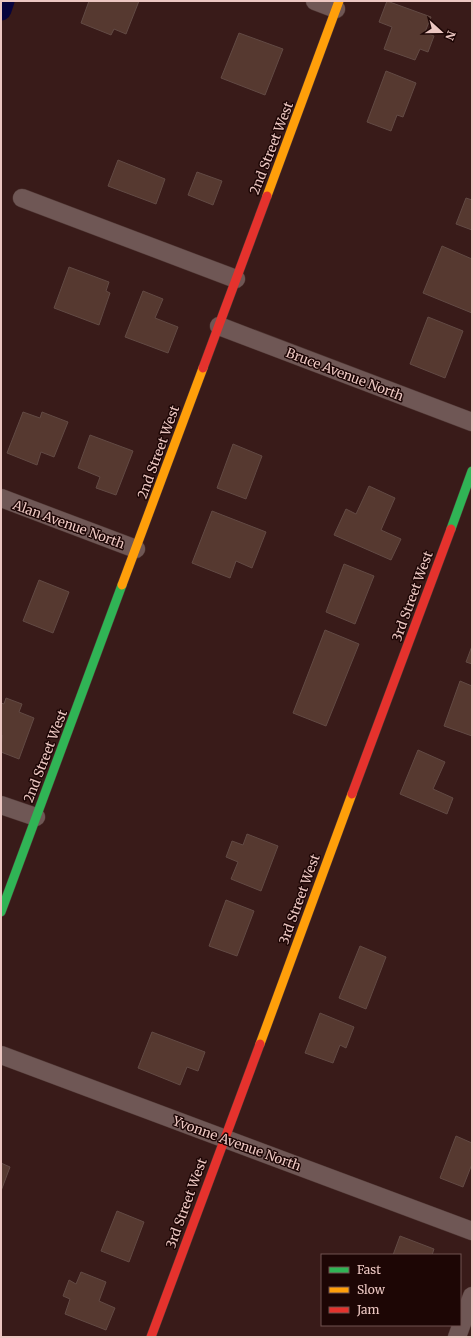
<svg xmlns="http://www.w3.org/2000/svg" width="473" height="1338" font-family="Merriweather,serif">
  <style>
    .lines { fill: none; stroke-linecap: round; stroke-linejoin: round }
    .canal { stroke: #07033d; stroke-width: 21 }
    .building { fill: #563930; stroke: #624a44 }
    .street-casing { stroke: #4f3633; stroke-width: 19 }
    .fast-casing { stroke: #4f3633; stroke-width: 10 }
    .slow-casing { stroke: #4f3633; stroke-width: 10 }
    .jam-casing { stroke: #4f3633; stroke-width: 10 }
    .street { stroke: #6f5755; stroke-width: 18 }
    .fast { stroke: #30b455; stroke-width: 9 }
    .slow { stroke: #ff9f0a; stroke-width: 9 }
    .jam { stroke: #e5322d; stroke-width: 9 }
    .labels { text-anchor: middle; stroke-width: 3; stroke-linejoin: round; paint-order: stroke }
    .street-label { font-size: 13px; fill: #ecc7c2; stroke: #1d0605 }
  </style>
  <rect width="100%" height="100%" fill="#391b19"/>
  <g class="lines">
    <polyline class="canal" points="1,10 4,1"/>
  </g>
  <g class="building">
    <polygon points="89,1 139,1 126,34 114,29 111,35 81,23"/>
    <polygon points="387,1 431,17 425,32 434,36 428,52 420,49 415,60 384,49 392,27 379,22"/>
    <polygon points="239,33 283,49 265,95 221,78"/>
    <polygon points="386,71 416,83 403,117 397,115 391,131 367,122"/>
    <polygon points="118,160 165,179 156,204 108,186"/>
    <polygon points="197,172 222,181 213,205 188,195"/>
    <polygon points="466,198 472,200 472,230 456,224"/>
    <polygon points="442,246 472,259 472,313 423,293"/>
    <polygon points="69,267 109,282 106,291 110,293 99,325 54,308"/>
    <polygon points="143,291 163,299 155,318 178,327 168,353 125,337"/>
    <polygon points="428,317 463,331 445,378 410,364"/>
    <polygon points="23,412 40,418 42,412 68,422 54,457 41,452 37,465 7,453"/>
    <polygon points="90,435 133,451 116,495 96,488 100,477 78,468"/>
    <polygon points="233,444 262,456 246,499 217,488"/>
    <polygon points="369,486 395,498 381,530 401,539 391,560 334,535 346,509 356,514"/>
    <polygon points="212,511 266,532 252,568 236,561 230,578 192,563"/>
    <polygon points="344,564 374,576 355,624 326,612"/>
    <polygon points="39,580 69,592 53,633 23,621"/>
    <polygon points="325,630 359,644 326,726 293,713"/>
    <polygon points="472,646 472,664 466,662"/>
    <polygon points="460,681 472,686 472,736 444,726"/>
    <polygon points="6,698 22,704 19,712 34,718 19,759 1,752 2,735 1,735 1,703 4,704"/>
    <polygon points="418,750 445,762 433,789 453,798 447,814 400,794"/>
    <polygon points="247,834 278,846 261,891 231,879 238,862 226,857 232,841 243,845"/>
    <polygon points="226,900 254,911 237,956 209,946"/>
    <polygon points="360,946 386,957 366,1009 339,998"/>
    <polygon points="320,1013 354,1027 346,1048 340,1045 333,1063 305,1053"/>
    <polygon points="152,1032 205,1052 198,1071 187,1067 180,1085 138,1068"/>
    <polygon points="456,1136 472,1143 472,1164 463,1187 440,1178"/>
    <polygon points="1,1163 10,1167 1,1191"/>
    <polygon points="117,1211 144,1222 129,1262 101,1251"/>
    <polygon points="400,1236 434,1249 432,1255 393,1255"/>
    <polygon points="81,1272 106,1282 99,1301 115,1308 106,1330 65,1314 70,1299 63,1296 69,1280 76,1284"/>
  </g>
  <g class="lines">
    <defs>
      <g id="street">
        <polyline points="315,1 336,9"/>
        <polyline points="22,198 236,279"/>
        <polyline points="219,326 472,422"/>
        <polyline points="1,498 136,549"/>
        <polyline points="1,805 36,817"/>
        <polyline points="1,1055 472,1231"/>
        <polyline points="457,1337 472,1296"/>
      </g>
      <g id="fast">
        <polyline points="451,529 472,471"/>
        <polyline points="1,912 122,585"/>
      </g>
      <g id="slow">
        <polyline points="267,196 339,1"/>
        <polyline points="122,585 203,368"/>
        <polyline points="260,1044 352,794"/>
      </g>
      <g id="jam">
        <polyline points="203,368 267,196"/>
        <polyline points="352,794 451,529"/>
        <polyline points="151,1337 260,1044"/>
      </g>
    </defs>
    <use href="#street" class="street-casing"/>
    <use href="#fast" class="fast-casing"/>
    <use href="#slow" class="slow-casing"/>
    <use href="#jam" class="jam-casing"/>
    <use href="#street" class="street"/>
    <use href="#fast" class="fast"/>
    <use href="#slow" class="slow"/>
    <use href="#jam" class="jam"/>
  </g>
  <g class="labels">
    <g class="street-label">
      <text transform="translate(271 148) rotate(-69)" y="5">2nd Street West</text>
      <text transform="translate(345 374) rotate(21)" y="5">Bruce Avenue North</text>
      <text transform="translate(158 452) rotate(-70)" y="5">2nd Street West</text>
      <text transform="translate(69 524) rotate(20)" y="5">Alan Avenue North</text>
      <text transform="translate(412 596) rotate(-70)" y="5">3rd Street West</text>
      <text transform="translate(45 756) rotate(-69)" y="5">2nd Street West</text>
      <text transform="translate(299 899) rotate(-70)" y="5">3rd Street West</text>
      <text transform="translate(237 1143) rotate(20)" y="5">Yvonne Avenue North</text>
      <text transform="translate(186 1203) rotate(-70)" y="5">3rd Street West</text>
    </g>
  </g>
  <rect width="473" height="1338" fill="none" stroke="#ecc7c2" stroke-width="4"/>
  <rect x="321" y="1254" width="140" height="72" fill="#1d0605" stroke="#705351"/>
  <rect x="329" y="1267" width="20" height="6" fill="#30b455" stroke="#705351"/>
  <text x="357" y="1274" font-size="12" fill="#ecc7c2">Fast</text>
  <rect x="329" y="1287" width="20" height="6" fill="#ff9f0a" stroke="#705351"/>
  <text x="357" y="1294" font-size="12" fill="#ecc7c2">Slow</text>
  <rect x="329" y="1307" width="20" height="6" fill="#e5322d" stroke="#705351"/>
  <text x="357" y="1314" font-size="12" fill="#ecc7c2">Jam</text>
  <g transform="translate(441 32) rotate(111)" stroke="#1d0605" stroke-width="3" paint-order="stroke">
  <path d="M0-3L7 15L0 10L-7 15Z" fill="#ecc7c2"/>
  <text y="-6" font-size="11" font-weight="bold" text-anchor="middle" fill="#ecc7c2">N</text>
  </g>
</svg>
